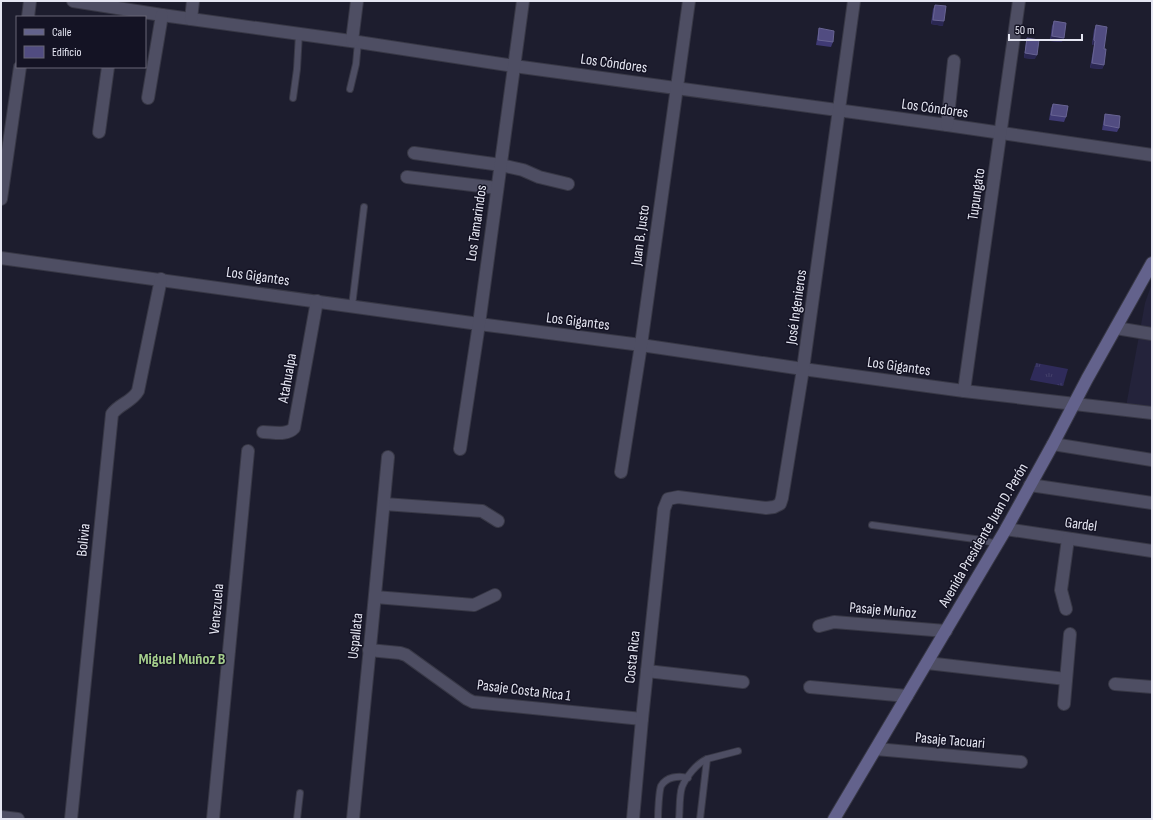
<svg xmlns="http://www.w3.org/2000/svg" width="1153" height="820" font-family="'Sofia Sans Condensed',sans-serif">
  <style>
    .built { fill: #24233b }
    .grass { fill: url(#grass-tufts) }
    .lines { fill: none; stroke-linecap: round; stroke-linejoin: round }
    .service-casing { stroke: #383846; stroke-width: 8 }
    .minor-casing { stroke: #383846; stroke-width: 14 }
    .secondary-casing { stroke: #383846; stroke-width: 14 }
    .service { stroke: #4e4e63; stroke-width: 6 }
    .minor { stroke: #4e4e63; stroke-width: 12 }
    .secondary { stroke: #63628c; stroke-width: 12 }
    .wall { fill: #3f3a74 }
    .shaded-wall { fill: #2a2752 }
    .building { fill: #514c81; stroke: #686493 }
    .labels { text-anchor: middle; stroke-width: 3; stroke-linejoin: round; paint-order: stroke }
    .street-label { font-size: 15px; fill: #e5e6f2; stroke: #141324 }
    .neighbourhood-label { font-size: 16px; font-weight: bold; fill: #a5ce8c; stroke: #141324 }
  </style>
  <defs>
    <pattern id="grass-tufts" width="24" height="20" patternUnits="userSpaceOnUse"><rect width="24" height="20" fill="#2f2b5a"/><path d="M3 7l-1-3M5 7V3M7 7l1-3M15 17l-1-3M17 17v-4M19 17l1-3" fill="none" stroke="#43406a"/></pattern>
  </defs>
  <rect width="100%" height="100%" fill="#1d1d2e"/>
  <polygon class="built" points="1152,283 1152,417 1125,412 1145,303"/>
  <polygon class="grass" points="1036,363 1068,369 1063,386 1030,380"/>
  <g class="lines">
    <defs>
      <g id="service">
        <polyline points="350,89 356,64 358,42"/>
        <polyline points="293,98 297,69 299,33"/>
        <polyline points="352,306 364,207"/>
        <polyline points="872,525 982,540 997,544"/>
        <polyline points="297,819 300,793"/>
        <path d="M 658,819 C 658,812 659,791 661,786 C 666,777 679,775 688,778"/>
        <path d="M 679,819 C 680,810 679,796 682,787 C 686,777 697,763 707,759 L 738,751"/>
        <polyline points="700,819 707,759"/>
      </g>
      <g id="minor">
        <polyline points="73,1 162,15 358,42 514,66 947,125 1152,155"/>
        <polyline points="28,17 30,1"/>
        <polyline points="191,19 193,1"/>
        <polyline points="352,41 357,1"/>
        <polyline points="148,98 162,15"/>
        <polyline points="947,125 954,61"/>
        <polyline points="99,132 108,67"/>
        <polyline points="414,153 501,165 523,170 539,177 568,184"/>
        <polyline points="407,177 497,188"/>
        <polyline points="1,199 20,67"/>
        <polyline points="1,258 479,324 641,345 803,369 964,391 1152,413"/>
        <polyline points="1116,328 1152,334"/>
        <polyline points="964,391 1019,1"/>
        <path d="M 263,432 C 273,432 287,436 294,428 L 317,301"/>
        <polyline points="1053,444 1152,460"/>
        <polyline points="460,449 479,324 523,1"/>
        <polyline points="621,472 641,345 689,1"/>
        <polyline points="1030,485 1152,503"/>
        <polyline points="384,504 482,511 498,521"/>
        <polyline points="1006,529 1152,551"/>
        <polyline points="375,597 474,605 495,595"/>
        <polyline points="1066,609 1061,590 1068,539"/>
        <polyline points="819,626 834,622 946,631"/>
        <polyline points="369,650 400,653 406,655 467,699 473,702 642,719"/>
        <polyline points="927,663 1066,679"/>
        <polyline points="647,671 743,682"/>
        <polyline points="1115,684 1152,687"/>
        <polyline points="810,687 907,696"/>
        <polyline points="1064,704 1070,634"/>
        <polyline points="876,749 1021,762"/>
        <polyline points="1,817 18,819"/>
        <path d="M 71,819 L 112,414 C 119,404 132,402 138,391 L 161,279"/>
        <polyline points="213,819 248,451"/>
        <path d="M 353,819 C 365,698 377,578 388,457"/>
        <polyline points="633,819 642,719 664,509 668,499 678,497 766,508 774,507 780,504 782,498 803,369 854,1"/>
      </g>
      <polyline id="secondary" points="834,819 1006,529 1053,444 1087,379 1152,263"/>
    </defs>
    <use href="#service" class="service-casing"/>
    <use href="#minor" class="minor-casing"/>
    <use href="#secondary" class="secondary-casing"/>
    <use href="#service" class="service"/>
    <use href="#minor" class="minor"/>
    <use href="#secondary" class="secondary"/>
  </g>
  <g class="wall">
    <polygon points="935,5 943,26 931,24 933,9"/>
    <polygon points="1054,21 1062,42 1050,41 1052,26"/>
    <polygon points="1096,25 1104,49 1104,65 1102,69 1090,68 1094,45 1092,45 1094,30"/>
    <polygon points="819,28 833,42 831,47 816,45 818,33"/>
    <polygon points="1027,38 1035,59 1024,58 1026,42"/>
    <polygon points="1053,104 1066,117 1064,122 1049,120 1051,108"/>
    <polygon points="1105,114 1119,128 1117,132 1102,130 1104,118"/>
  </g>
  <g class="shaded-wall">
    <polygon points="933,20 944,21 943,26 931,24"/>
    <polygon points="1052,36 1064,38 1062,42 1050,41"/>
    <polygon points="1094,40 1095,41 1094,45 1092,45"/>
    <polygon points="1025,53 1037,55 1035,59 1024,58"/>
    <polygon points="1092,63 1104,65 1102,69 1090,68"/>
  </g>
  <g class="building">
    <polygon points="935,5 946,6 944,21 933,20"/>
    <polygon points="1054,21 1066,23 1064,38 1052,36"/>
    <polygon points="1096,25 1107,27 1104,49 1106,49 1104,65 1092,63 1095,41 1094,40"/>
    <polygon points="819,28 834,31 833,42 818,40"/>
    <polygon points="1027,38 1039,40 1037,55 1025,53"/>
    <polygon points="1053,104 1068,106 1066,117 1051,115"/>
    <polygon points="1105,114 1120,116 1119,128 1104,125"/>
  </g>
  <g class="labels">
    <g class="street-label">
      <text transform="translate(614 63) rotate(8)" y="5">Los Cóndores</text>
      <text transform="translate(935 108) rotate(8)" y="5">Los Cóndores</text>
      <text transform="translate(976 194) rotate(-82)" y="5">Tupungato</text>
      <text transform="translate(476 223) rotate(-82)" y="5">Los Tamarindos</text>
      <text transform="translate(640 235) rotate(-82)" y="5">Juan B. Justo</text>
      <text transform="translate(258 276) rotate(8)" y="5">Los Gigantes</text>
      <text transform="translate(796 307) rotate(-82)" y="5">José Ingenieros</text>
      <text transform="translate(578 321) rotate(7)" y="5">Los Gigantes</text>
      <text transform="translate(899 366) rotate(8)" y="5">Los Gigantes</text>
      <text transform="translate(287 378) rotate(-80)" y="5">Atahualpa</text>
      <text transform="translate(1081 524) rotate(8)" y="5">Gardel</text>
      <text transform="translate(983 535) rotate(-60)" y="5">Avenida Presidente Juan D. Perón</text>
      <text transform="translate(83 540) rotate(-84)" y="5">Bolivia</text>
      <text transform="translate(216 609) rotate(-85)" y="5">Venezuela</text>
      <text transform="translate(883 610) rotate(5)" y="5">Pasaje Muñoz</text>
      <text transform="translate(355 636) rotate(-84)" y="5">Uspallata</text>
      <text transform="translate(632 657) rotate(-84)" y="5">Costa Rica</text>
      <text transform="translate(524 690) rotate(7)" y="5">Pasaje Costa Rica 1</text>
      <text transform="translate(950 740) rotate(5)" y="5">Pasaje Tacuari</text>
    </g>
    <g class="neighbourhood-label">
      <text x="182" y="664">Miguel Muñoz B</text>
    </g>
  </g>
  <rect width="1153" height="820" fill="none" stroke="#e5e6f2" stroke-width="4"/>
  <rect x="16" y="16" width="130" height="52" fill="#141324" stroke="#686776"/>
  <rect x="24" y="29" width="20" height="6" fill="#63628c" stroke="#686776"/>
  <text x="52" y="36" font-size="12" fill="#e5e6f2">Calle</text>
  <rect x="24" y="46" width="20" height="12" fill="#514c81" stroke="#686776"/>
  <text x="52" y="56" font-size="12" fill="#e5e6f2">Edificio</text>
  <path d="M1009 34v6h73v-6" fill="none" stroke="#e5e6f2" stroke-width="2"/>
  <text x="1015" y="34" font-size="12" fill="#e5e6f2" stroke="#141324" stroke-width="3" paint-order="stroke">50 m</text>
</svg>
